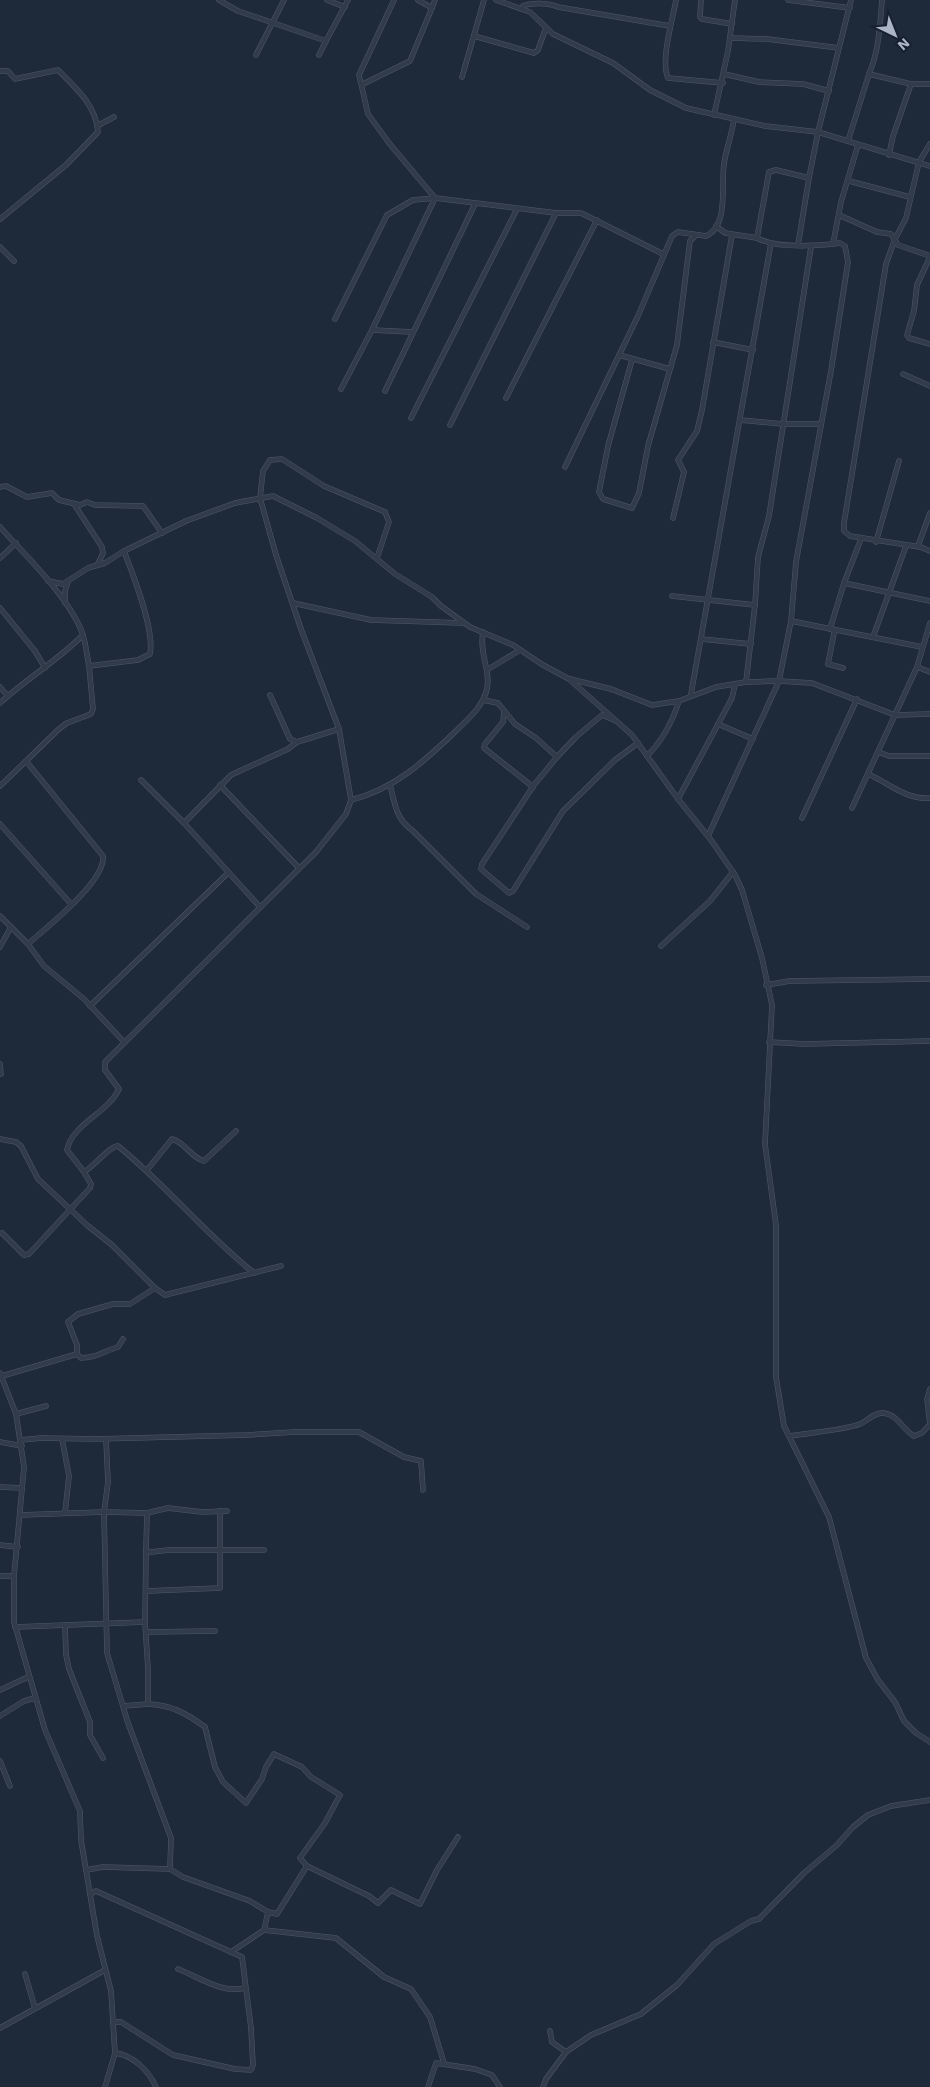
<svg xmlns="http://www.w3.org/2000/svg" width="930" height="2087" font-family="'Work Sans',sans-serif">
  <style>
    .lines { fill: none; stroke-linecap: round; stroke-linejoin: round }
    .street-casing { stroke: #4f5867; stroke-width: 5.5 }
    .street { stroke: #323b4a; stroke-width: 4.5 }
  </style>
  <rect width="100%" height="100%" fill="#1e2939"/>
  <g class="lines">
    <defs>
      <g id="street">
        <polyline points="219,0 238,11 326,41 348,0"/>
        <polyline points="327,0 345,7"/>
        <polyline points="394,0 359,75 368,114 389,143 435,198"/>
        <polyline points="418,0 432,8 435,0"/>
        <polyline points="496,0 530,12 553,34 613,63 650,90 686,108 765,126 818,132 930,166"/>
        <path d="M 676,0 C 673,19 660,60 668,78 L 723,83"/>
        <polyline points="701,0 700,17 702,19 732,24"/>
        <polyline points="788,0 850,8"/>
        <path d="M 882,0 C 880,25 879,51 869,74 L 911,84 L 930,84"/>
        <path d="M 523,6 C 532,2 549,3 558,7 L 670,26"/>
        <polyline points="474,36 534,53 538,50 545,30"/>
        <polyline points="730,38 767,39 839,48"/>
        <polyline points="256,55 284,0"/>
        <polyline points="319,55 326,41"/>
        <path d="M 0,71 L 8,71 L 15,79 L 58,70 C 76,88 96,105 98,132 L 66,165 L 0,219"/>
        <polyline points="724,74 759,82 803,84 829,91"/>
        <polyline points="462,77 484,0"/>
        <polyline points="363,84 410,61 432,8"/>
        <polyline points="714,115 728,51 735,0"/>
        <polyline points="97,126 114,117"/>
        <polyline points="848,141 869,74"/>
        <polyline points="889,155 893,136 911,84"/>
        <polyline points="849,181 910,197"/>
        <polyline points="839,215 877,232 891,234 898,245 930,256"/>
        <polyline points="716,226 725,233 757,238 769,172 776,170 809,178 818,132 851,0"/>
        <path d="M 757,238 C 775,248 812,246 833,244 L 841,202 L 858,145"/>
        <polyline points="798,245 809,178"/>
        <polyline points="0,247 14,261"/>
        <polyline points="930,257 917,285 914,311 907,335 909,338 930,344"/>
        <polyline points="335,319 387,215 413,200 435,198 556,213 581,213 663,254"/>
        <polyline points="372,330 412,332"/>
        <polyline points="713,342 753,350"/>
        <polyline points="619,355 670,369"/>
        <polyline points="632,360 608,446 599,492 603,499 632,508 639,493 648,446 677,345 690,241 696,235"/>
        <polyline points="903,374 930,386"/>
        <polyline points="341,389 372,330 435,198"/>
        <polyline points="385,391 475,204"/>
        <polyline points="506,398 597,220"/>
        <polyline points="411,418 517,209"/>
        <polyline points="740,420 783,424 821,424"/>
        <polyline points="450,425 556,213"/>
        <path d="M 565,467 L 638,316 L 672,236 L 678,232 L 706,236 C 729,226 721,185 724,164 C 726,149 732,134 734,119"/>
        <polyline points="0,487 6,486 27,497 52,493 59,500 80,505 87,502 95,505 143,506 162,533"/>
        <polyline points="74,504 102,547 103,553 98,564"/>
        <polyline points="930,513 918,546 930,551"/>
        <polyline points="673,518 684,472 678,460 697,431 702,410 732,235"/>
        <path d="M 0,527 C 25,555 71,599 83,635 C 86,645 87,656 89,666 L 138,660 L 150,654 C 155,630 133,574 124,551"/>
        <polyline points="876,542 899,461"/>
        <polyline points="920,547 850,536 844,531 844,523 886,264 895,239 906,218 919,162 930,144"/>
        <polyline points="0,558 16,543"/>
        <polyline points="48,581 63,584 88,568 105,563 124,551 186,521 235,503 273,496 317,518 355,541 395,574 432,597 441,606 470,627 513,645 543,665 569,679 632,735 678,799 711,840 735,875 742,890 762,958 772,1005 765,1144 776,1225 776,1377 784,1426 829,1517 866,1658 878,1680 895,1702 904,1721 916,1733 930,1742"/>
        <polyline points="844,583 930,601"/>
        <polyline points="672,596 755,605"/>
        <polyline points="65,603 65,591 68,582"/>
        <polyline points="293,603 371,620 463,623"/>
        <polyline points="0,608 35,651 45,668"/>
        <polyline points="791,621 922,647"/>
        <polyline points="832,628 834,633 828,664 843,668"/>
        <polyline points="830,629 844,583 861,539"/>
        <polyline points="873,637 906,546"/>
        <polyline points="701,639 751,644"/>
        <polyline points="917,667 930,672"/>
        <polyline points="487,670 520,650"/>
        <polyline points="570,679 611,689 652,705 679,701 716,687 746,682 779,681 812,683 895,715 930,714"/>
        <polyline points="746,682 755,605 758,557 769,516 811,247"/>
        <polyline points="0,687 8,696"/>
        <polyline points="691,694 771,243"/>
        <polyline points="270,695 290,739 297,742 339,729"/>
        <polyline points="483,700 498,703 515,724 536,738 557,757 576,737 602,715 614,720"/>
        <path d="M 0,703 C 26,679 57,661 83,635"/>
        <polyline points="504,711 503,722 485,744 484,748 533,787"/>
        <polyline points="718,724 753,739"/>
        <polyline points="878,752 889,756 930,756"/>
        <path d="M 647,756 C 663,740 672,723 679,701"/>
        <polyline points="557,757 534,785 482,864 481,869 509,893 513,891 563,811 615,760 638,743"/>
        <polyline points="26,761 59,729 67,723 91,714 93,709 89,666"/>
        <path d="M 868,774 C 889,783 906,800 930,798"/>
        <polyline points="141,780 184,823 260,907"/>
        <polyline points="220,785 299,868"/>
        <path d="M 390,785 C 395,804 396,819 412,830 L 476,894 L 527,927"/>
        <path d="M 0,786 L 26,761 L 103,856 C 106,881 47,927 28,944"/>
        <polyline points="678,799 732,698 735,685"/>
        <path d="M 351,800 C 395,789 426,760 458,729 C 470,717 483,706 487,689 C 491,671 479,654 483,632"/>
        <polyline points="852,808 917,667 930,623"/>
        <polyline points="802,818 857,699"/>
        <polyline points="184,823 231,775 288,749 297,742"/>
        <polyline points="0,824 71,904"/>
        <polyline points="708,836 779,681 791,621 796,562 831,371 848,262 845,246 840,243 833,244"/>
        <polyline points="0,916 28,944 44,966 84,999 124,1042"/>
        <polyline points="661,946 710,901 733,872"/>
        <polyline points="0,947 11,927"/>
        <polyline points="766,985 790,981 930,979"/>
        <polyline points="90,1006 228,873"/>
        <polyline points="769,1042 804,1044 930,1041"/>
        <polyline points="0,1064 1,1074"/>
        <polyline points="0,1139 16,1142 21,1146 38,1179 88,1226 112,1245 155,1288 165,1295 281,1266"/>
        <path d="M 147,1170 L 172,1139 C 185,1142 191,1158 204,1161 L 236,1131"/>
        <polyline points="2,1233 24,1255 29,1254 90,1188 91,1184 84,1172"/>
        <path d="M 254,1273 C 205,1234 166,1185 118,1146 C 110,1146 94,1166 84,1172 L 67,1150 C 72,1124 108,1113 119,1089 L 105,1070 L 105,1062 L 316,852 L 346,814 L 351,800 L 339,729 L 301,629 L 276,555 L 260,498 L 263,471 L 270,460 L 282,459 L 324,486 L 385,512 L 389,522 L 377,558"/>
        <polyline points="77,1354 77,1345 68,1322 78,1314 113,1304 130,1304 155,1288"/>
        <polyline points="0,1373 16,1414 24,1467 14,1576 14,1622 45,1730 80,1811 81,1840 97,1936 111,1991 115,2053 105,2087"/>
        <path d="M 2,1376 L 77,1354 L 81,1358 C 99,1357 102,1352 118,1347 L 123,1339"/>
        <polyline points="16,1414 46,1406"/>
        <path d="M 790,1436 C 809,1433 844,1430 860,1424 C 868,1421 874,1412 884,1413 C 898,1415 903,1430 914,1436 L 922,1433 L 930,1424 L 927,1399 L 930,1389"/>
        <polyline points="62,1439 69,1476 65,1513"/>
        <polyline points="106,1439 108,1482 104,1512 147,1513 146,1551 151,1552 169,1550 264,1550"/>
        <polyline points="21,1440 41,1438 96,1439 247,1435 295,1432 359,1432 404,1457 421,1461 423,1490"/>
        <polyline points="0,1442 22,1446"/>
        <polyline points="0,1487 22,1488"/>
        <polyline points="147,1513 168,1508 202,1512 227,1511"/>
        <polyline points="20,1515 104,1512 107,1653 128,1723 171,1838 170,1869"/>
        <polyline points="0,1545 18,1547"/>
        <polyline points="0,1576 14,1576"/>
        <polyline points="147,1591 220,1588 220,1511"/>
        <polyline points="65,1625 66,1655 69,1669 90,1722 90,1735 103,1758"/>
        <polyline points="15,1627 145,1622 146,1551"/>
        <polyline points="147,1632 215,1631"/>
        <polyline points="0,1690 28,1677"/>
        <path d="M 148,1704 C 171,1705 186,1713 205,1727 L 215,1767 L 223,1782 L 246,1803 L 262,1779 L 266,1767 L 274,1754 L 302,1767 L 311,1777 L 340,1795 L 325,1823 L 300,1858 L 307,1866"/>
        <polyline points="123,1706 148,1704 148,1669 145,1622"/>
        <polyline points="0,1716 24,1701 35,1698"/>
        <polyline points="0,1761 10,1786"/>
        <polyline points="86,1870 103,1867 170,1869 183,1877 250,1901 268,1912 277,1914 307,1866 369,1896 378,1903 391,1890 420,1904 437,1870 458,1837"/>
        <polyline points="90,1894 96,1891 242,1957 251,2028 253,2065 251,2070 235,2069 173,2055 121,2022 113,2022"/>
        <polyline points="264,1930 268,1912"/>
        <polyline points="231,1952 264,1930 336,1938 384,1977 411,1989 430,2017 444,2063"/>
        <path d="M 178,1969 C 199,1977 222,1994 245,1988"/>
        <polyline points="25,1974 35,2008"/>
        <polyline points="0,2028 105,1970"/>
        <polyline points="550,2031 552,2042 566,2052"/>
        <path d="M 115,2053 C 133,2055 149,2071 156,2087"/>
        <polyline points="428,2087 436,2063 475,2069 492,2075 500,2087"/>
        <polyline points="543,2087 546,2079 566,2052 591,2035 641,2014 677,1985 714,1944 751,1921 759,1919 804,1873 837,1845 853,1827 868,1815 891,1806 930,1800"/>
      </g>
    </defs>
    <use href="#street" class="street-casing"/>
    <use href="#street" class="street"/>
  </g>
  <g transform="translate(895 35) rotate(137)" stroke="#17202e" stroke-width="4" paint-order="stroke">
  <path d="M0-4L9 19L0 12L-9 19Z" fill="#acb5c6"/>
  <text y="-8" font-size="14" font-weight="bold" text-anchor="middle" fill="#acb5c6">N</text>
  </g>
</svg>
